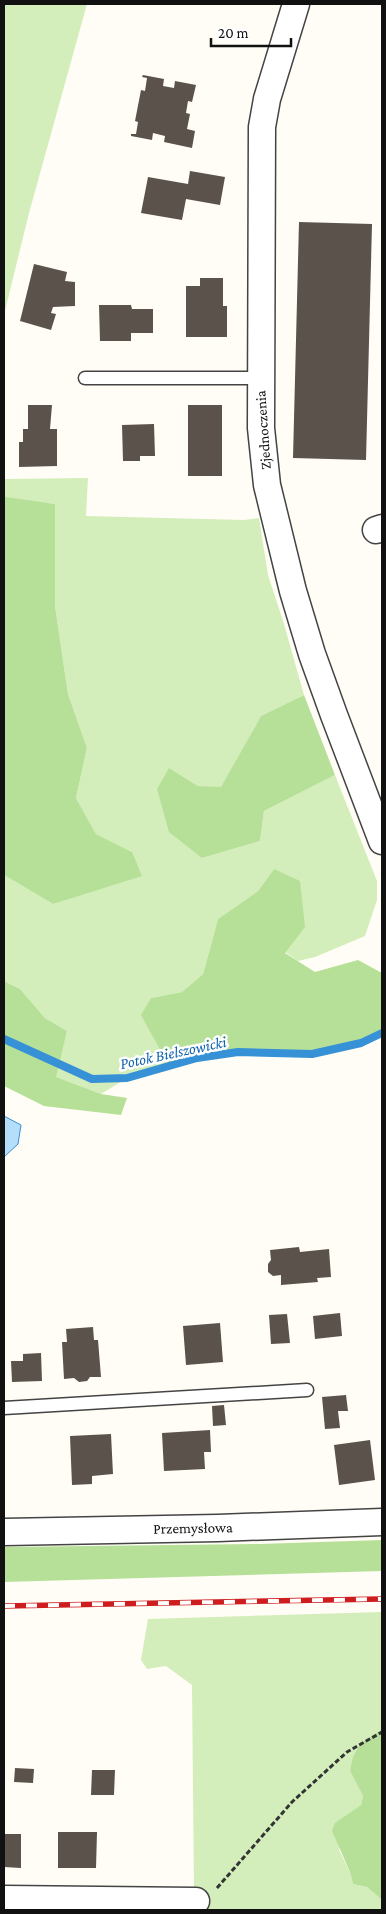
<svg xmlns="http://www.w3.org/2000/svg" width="386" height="1914" font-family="'Crimson Pro',serif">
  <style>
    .green { fill: #d3eeba }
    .forest { fill: #b6e098 }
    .water { fill: #b5defb; stroke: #3791d7 }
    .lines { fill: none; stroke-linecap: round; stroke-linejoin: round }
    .stream { stroke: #3791d7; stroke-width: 8 }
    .building { fill: #5b524c }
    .service-casing { stroke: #444; stroke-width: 15 }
    .minor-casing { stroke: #444; stroke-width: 29 }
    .path { stroke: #333; stroke-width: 3; stroke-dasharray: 5 2.5; stroke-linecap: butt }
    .service { stroke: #fff; stroke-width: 12 }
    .minor { stroke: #fff; stroke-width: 26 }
    .rail-casing { stroke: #cd1d1f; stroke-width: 5.5 }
    .rail { stroke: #fff; stroke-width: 4; stroke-dasharray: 11; stroke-linecap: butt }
    .labels { text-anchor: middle; stroke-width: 5; stroke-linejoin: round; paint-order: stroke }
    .street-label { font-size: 15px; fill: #111; stroke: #fff }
    .water-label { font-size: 16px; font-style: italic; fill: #0f63ae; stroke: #fff }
  </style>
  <rect width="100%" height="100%" fill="#fffdf5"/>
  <g class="green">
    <polygon points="4,4 87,4 29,213 4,315"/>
    <polygon points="88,478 86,516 244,520 259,518 268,575 284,624 304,695 261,716 221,788 198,786 169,768 202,858 260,841 264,811 335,775 377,881 377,900 365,936 315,957 298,961 285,952 274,869 258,891 218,919 203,974 182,992 151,998 142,1015 169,1066 127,1078 101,1094 55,1077 67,1031 45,1018 20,989 4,981 4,875 53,904 81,894 132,852 96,834 76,798 87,748 68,694 55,606 55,504 4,498 4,479"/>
    <polygon points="382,1612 382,1729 360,1744 350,1771 363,1796 361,1805 349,1814 339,1850 350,1872 353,1884 367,1887 382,1900 382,1910 203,1910 194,1890 192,1685 166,1666 147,1669 141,1660 148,1619"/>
  </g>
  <g class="forest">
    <polygon points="6,497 55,504 55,606 68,694 87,748 76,798 96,834 132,852 142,876 53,904 4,875 4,498"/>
    <polygon points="304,695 335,775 264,811 260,841 202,858 169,832 157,789 169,768 198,786 221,787 261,716"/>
    <polygon points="274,869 300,881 305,927 285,953 315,972 358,960 382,973 382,1033 361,1043 312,1054 238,1052 197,1058 169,1066 141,1015 151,998 182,992 203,974 218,919 258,891"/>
    <polygon points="4,981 20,989 45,1018 67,1031 56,1077 101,1094 127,1098 121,1115 44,1106 4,1086"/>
    <polygon points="382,1540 382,1571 4,1582 4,1547 260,1544"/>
    <polygon points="382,1729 382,1900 367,1887 353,1884 350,1872 332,1831 335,1823 361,1805 363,1796 350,1771 353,1757 360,1744"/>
  </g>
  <polygon class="water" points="4,1116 21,1125 18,1144 4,1157"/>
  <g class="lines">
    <polyline class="stream" points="4,1039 92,1079 127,1078 197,1058 238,1052 312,1054 361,1043 382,1033"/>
  </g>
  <g class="building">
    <polygon points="143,75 164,79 163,86 174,88 175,81 196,85 192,102 188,101 186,113 190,114 187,129 195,131 192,148 164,142 165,136 153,133 152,140 131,136 131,134 136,134 138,122 135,121 141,90 145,91 147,78 142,77"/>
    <polygon points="190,171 225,177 220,205 186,199 182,220 141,213 148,177 188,184"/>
    <polygon points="299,222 372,224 366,460 293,458"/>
    <polygon points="34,264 67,272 65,281 75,282 75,306 53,307 51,313 56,314 51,330 20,321"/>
    <polygon points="200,278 223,278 223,306 227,306 227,337 186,337 186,286 200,286"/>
    <polygon points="99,305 131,305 132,309 153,309 153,333 131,333 131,341 100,341"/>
    <polygon points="28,405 52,405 50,429 57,429 57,466 19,467 19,442 23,442 23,429 28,429"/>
    <rect x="188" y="405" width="34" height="71"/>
    <polygon points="154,424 155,456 140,456 140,461 123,461 122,425"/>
    <polygon points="299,1247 300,1252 329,1249 331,1277 317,1278 318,1282 281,1285 281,1275 273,1276 268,1272 268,1264 271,1260 270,1250"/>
    <polygon points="340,1313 342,1336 315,1339 313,1316"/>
    <polygon points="287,1314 290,1343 271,1344 269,1315"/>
    <polygon points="220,1323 223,1362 186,1365 183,1326"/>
    <polygon points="93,1327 94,1340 98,1340 101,1377 90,1377 87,1381 79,1382 74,1378 64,1379 62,1342 67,1342 66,1329"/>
    <polygon points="41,1353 42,1381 12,1382 11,1361 23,1361 23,1354"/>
    <polygon points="346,1395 348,1411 338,1411 340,1428 325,1429 322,1397"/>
    <polygon points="224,1405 226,1425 213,1426 212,1406"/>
    <polygon points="210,1430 211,1452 204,1452 205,1469 164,1471 162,1433"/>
    <polygon points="111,1434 113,1474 92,1476 92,1484 72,1485 70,1436"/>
    <polygon points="370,1440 375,1480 339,1485 334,1445"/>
    <polygon points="15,1768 34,1769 33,1783 14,1782"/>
    <polygon points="92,1770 115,1770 114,1795 91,1795"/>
    <polygon points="58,1832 97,1832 96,1868 58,1868"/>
    <polygon points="4,1834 21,1834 21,1868 4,1867"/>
  </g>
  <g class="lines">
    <defs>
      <g id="service">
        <polyline points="85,378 260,378"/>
        <polyline points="4,1408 307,1390"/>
      </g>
      <g id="minor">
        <polyline points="296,4 267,99 262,127 261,428 267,485 293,591 312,654 334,715 382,841"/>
        <polyline points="376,530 382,528"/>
        <polyline points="4,1532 218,1528 382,1522"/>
        <polyline points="4,1899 196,1901"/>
      </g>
    </defs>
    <use href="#service" class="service-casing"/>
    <use href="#minor" class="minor-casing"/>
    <polyline class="path" points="217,1888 292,1802 347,1752 382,1732"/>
    <use href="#service" class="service"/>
    <use href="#minor" class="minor"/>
    <defs>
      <polyline id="rail" points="4,1606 382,1599"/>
    </defs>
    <use href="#rail" class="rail-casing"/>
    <use href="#rail" class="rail"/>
  </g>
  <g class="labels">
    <g class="street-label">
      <text transform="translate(263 430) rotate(-94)" y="5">Zjednoczenia</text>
      <text transform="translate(193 1528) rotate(-1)" y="5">Przemysłowa</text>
    </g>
    <g class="water-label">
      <text transform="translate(173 1052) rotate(-12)" y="6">Potok Bielszowicki</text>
    </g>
  </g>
  <rect width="386" height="1914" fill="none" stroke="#111111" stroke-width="10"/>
  <path d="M211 38v8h80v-8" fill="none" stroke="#111111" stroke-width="2.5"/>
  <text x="218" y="38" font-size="15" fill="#111111" stroke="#ffffff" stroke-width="4" paint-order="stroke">20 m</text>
</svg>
